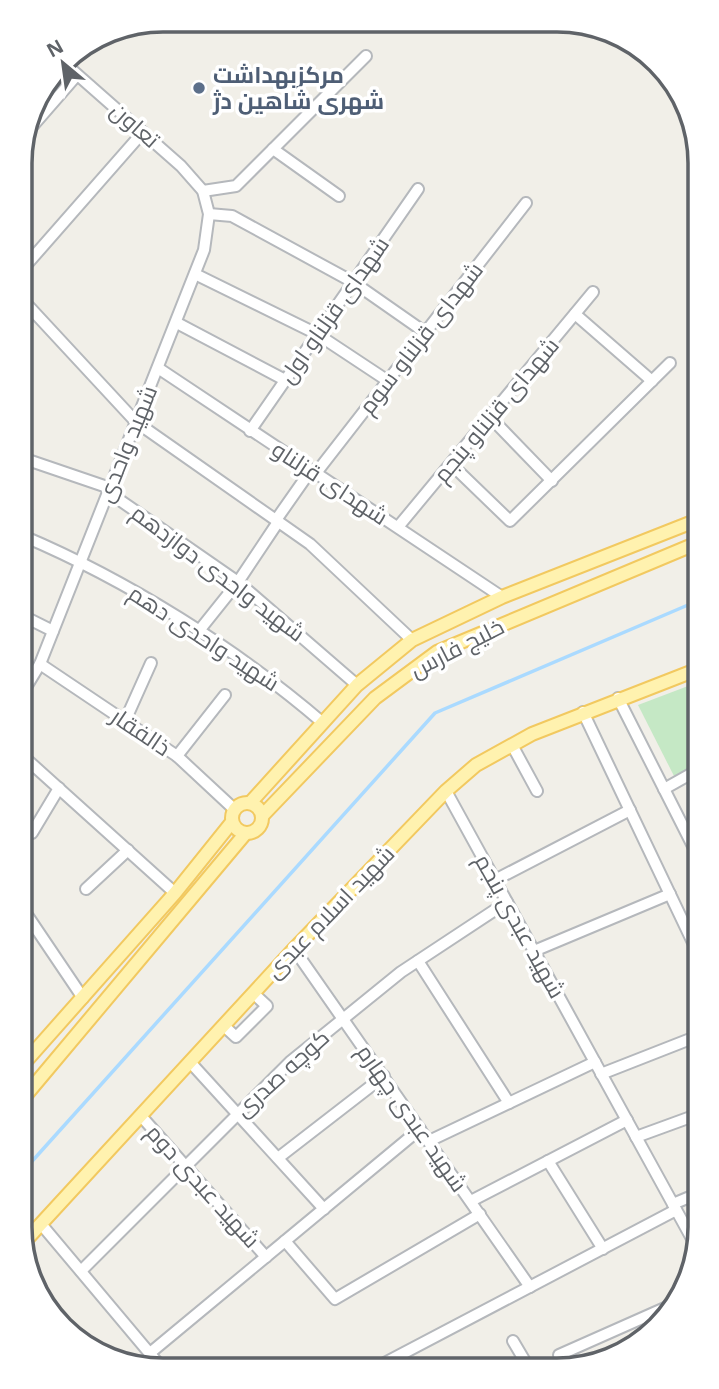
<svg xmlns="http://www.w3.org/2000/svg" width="719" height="1389" font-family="'Noto Sans',Cairo,sans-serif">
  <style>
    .green { fill: #c5e8c5 }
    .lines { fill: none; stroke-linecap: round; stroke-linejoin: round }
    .stream { stroke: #aadaff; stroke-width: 3.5 }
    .minor-casing { stroke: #b5b8bc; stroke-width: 14 }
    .major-casing { stroke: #f2c960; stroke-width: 16 }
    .minor { stroke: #fff; stroke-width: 10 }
    .major { stroke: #fff2af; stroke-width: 12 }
    .service-dot { fill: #5c6f8a; stroke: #fff; stroke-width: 2.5 }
    .labels { text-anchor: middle; stroke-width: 7; stroke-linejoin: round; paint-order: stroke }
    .service-label { font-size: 23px; font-weight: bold; fill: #4e5e75; stroke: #fff; text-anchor: start }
    .street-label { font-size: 23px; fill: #5f6368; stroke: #fff }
    .rim { fill: none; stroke: #5f6368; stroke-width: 3.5 }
  </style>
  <rect width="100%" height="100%" fill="#f1efe8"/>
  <polygon class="green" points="696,683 696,764 674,776 638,705"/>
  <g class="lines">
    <polyline class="stream" points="26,1168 435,713 695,602"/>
    <defs>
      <g id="minor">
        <polyline points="23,137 77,75"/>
        <polyline points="273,149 339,196"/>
        <polyline points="203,191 236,186 366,56"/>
        <polyline points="209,214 232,216 353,282 426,333"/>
        <polyline points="21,271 143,132"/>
        <polyline points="195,274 317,334 388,381"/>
        <polyline points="21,298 136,422 310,544 412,640"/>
        <polyline points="575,314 652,381"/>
        <polyline points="177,323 285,380"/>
        <polyline points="158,368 502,597"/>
        <polyline points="490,417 552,481"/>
        <polyline points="250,431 418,189"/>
        <polyline points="22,458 110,488"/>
        <polyline points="451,464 510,521 670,363"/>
        <polyline points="316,473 526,203"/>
        <polyline points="108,492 238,582 357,685"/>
        <polyline points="276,520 311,470"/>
        <polyline points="398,527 593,292"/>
        <path d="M 23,536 C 127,580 237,649 323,723"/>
        <polyline points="23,616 53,631"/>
        <polyline points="198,632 238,582 278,522"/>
        <polyline points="40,664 177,756 234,809"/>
        <polyline points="23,692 40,664 204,250 209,214 203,191 181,166 63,62"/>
        <polyline points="618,698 697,854"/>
        <polyline points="583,712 698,953"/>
        <polyline points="125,721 151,663"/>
        <polyline points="512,745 537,791"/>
        <polyline points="177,756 225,695"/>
        <polyline points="24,757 175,893"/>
        <polyline points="664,789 696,771"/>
        <polyline points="446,791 696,1246"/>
        <polyline points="32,833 59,788"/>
        <polyline points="495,880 630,810"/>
        <polyline points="86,889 128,850"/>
        <polyline points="25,912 83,998"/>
        <polyline points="294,949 530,1287"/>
        <polyline points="534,951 670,894"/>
        <polyline points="418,961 509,1103"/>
        <polyline points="224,1026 236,1037 267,1006 253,993"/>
        <polyline points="190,1062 324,1209"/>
        <polyline points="601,1074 698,1036"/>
        <polyline points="141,1116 266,1257"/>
        <polyline points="636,1137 699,1114"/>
        <polyline points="429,1141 595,1062"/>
        <polyline points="278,1158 384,1076"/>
        <polyline points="548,1161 603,1249"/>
        <polyline points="471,1201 627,1120"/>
        <polyline points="673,1204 699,1193"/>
        <polyline points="41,1224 162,1368"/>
        <polyline points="285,1241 335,1299 480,1214"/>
        <polyline points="81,1271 290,1062 401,972 507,902"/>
        <polyline points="513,1341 526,1363"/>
        <polyline points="150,1353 420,1129"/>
        <polyline points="559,1355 674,1304"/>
        <polyline points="381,1365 676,1210"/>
      </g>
      <g id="major">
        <circle cx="247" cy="818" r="15"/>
        <polyline points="250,803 357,685 412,640 502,597 695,521"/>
        <polyline points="262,816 375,698 437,652 695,544"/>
        <polyline points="26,1061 175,893 232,822"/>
        <polyline points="26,1095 245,834"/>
        <polyline points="27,1239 294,949 446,791 476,765 532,734 696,670"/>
      </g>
    </defs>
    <use href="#minor" class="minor-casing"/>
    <use href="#major" class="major-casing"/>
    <use href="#minor" class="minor"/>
    <use href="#major" class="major"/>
  </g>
  <circle class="service-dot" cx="199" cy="88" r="7"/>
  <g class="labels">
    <g class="service-label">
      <text x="213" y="83">مرکزبهداشت<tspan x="213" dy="26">شهری شاهین دژ</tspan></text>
    </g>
    <g class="street-label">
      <text transform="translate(135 125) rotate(41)" y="8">تعاون</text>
      <text transform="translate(334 310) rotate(-55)" y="8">شهدای قزلناو اول</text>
      <text transform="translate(421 338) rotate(-52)" y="8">شهدای قزلناو سوم</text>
      <text transform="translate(496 410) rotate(-50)" y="8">شهدای قزلناو پنجم</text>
      <text transform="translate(127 444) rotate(-68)" y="8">شهید واحدی</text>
      <text transform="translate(330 483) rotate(33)" y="8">شهدای قزلناو</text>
      <text transform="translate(218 573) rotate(37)" y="8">شهید واحدی دوازدهم</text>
      <text transform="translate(204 638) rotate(33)" y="8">شهید واحدی دهم</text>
      <text transform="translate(457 648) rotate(-27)" y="8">خلیج فارس</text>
      <text transform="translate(141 732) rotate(34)" y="8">ذالفقار</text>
      <text transform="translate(330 912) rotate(-46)" y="8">شهید اسلام عبدی</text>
      <text transform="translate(520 926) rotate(61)" y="8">شهید عبدی پنجم</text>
      <text transform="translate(282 1073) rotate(-42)" y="8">کوچه صدری</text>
      <text transform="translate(412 1118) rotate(55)" y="8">شهید عبدی چهارم</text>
      <text transform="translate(203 1186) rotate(48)" y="8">شهید عبدی دوم</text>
    </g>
  </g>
  <path d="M0 0H719V1389H0ZM163 32H557A131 131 0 0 1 688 163V1227A131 131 0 0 1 557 1358H163A131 131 0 0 1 32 1227V163A131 131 0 0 1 163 32Z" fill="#fff" fill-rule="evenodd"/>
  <path class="rim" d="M163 32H557A131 131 0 0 1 688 163V1227A131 131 0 0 1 557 1358H163A131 131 0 0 1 32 1227V163A131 131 0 0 1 163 32Z"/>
  <g transform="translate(63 63) rotate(331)" stroke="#ffffff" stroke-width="5" paint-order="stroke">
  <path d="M0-5L12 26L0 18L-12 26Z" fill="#5f6368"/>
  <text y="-10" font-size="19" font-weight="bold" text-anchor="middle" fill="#5f6368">N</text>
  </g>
</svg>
